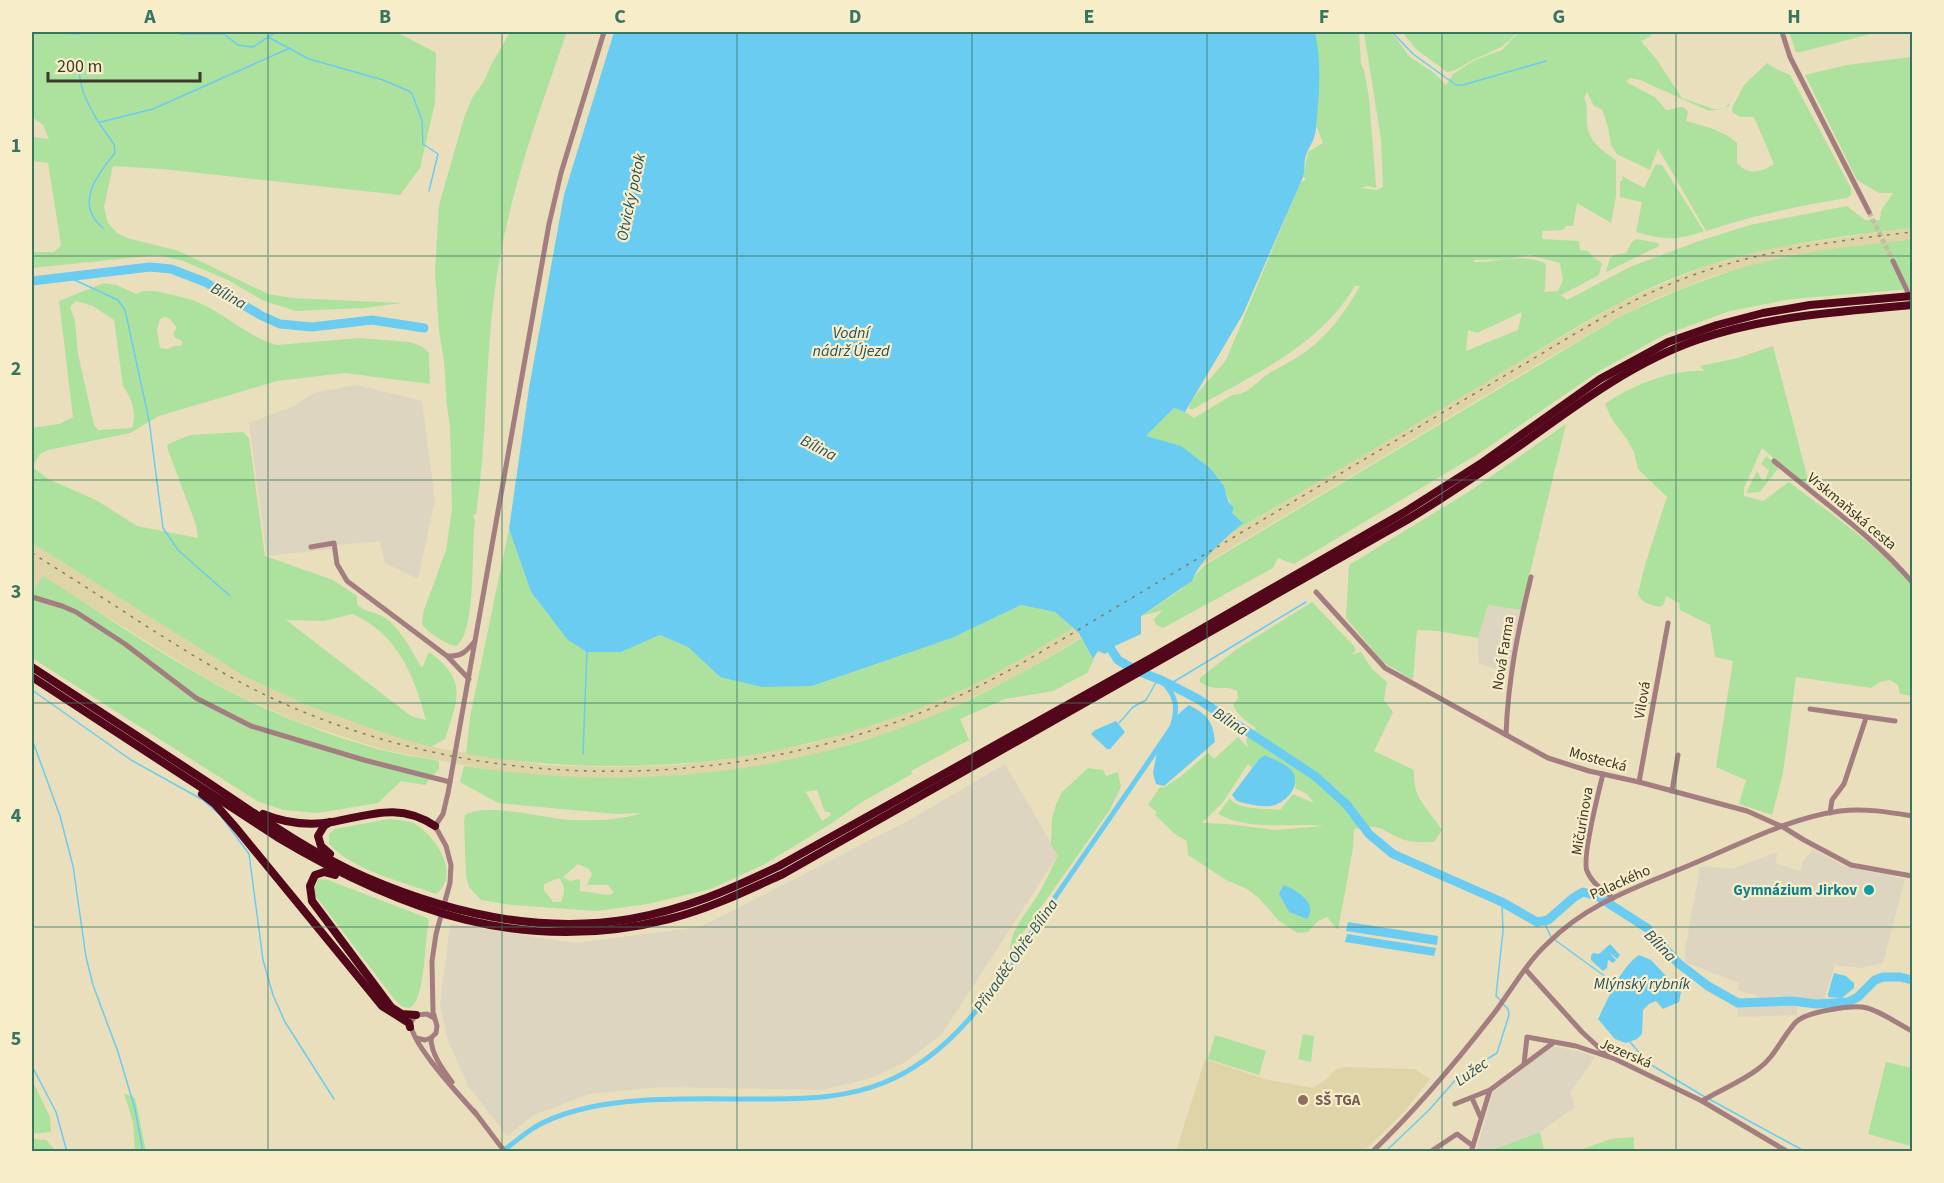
<svg xmlns="http://www.w3.org/2000/svg" width="1944" height="1183" font-family="'Source Sans 3',sans-serif">
  <style>
    .industrial { fill: #ddd5c0 }
    .built { fill: #dfd3a8 }
    .green { fill: #ade19e; fill-rule: evenodd }
    .water { fill: #6accf1 }
    .lines { fill: none; stroke-linecap: round; stroke-linejoin: round }
    .stream { stroke: #6accf1; stroke-width: 1.5 }
    .canal { stroke: #6accf1; stroke-width: 5 }
    .river { stroke: #6accf1; stroke-width: 9 }
    .minor-tunnel { stroke: #c6be9f; stroke-width: 5; stroke-dasharray: 5 2.5; stroke-linecap: butt }
    .minor { stroke: #a37d7f; stroke-width: 5 }
    .highway { stroke: #53071a; stroke-width: 8 }
    .rail { stroke: #837d66; stroke-width: 1.5; stroke-dasharray: 3 6; stroke-linecap: butt }
    .grid { fill: none; stroke: #387561; stroke-width: 1.5; stroke-opacity: 0.55 }
    .culture-dot { fill: #0f9aa8; stroke: #f7edc9; stroke-width: 2 }
    .education-dot { fill: #8d6e63; stroke: #f7edc9; stroke-width: 2 }
    .labels { text-anchor: middle; stroke-width: 4.5; stroke-linejoin: round; paint-order: stroke }
    .street-label { font-size: 15px; fill: #3c382a; stroke: #f7edc9 }
    .culture-label { font-size: 15px; font-weight: bold; fill: #0d838f; stroke: #f7edc9; text-anchor: end }
    .education-label { font-size: 15px; font-weight: bold; fill: #785e54; stroke: #f7edc9; text-anchor: start }
    .water-label { font-size: 16px; font-style: italic; fill: #275261; stroke: #f7edc9 }
    .neatline { fill: none; stroke: #387561; stroke-width: 2 }
    .grid-label { font-size: 20px; text-anchor: middle; font-weight: bold; fill: #387561 }
  </style>
  <rect width="100%" height="100%" fill="#e9dfbc"/>
  <g class="industrial">
    <polygon points="356,385 422,401 435,500 418,579 385,563 380,541 339,545 332,549 267,556 249,423 294,406 314,393"/>
    <polygon points="1488,605 1521,610 1509,673 1478,663 1478,638"/>
    <polygon points="1005,764 1058,855 942,1034 905,1062 872,1078 822,1090 661,1087 589,1094 532,1116 507,1136 469,1087 448,1041 440,1005 450,924 575,943 700,927 906,822"/>
    <polygon points="1813,849 1844,866 1905,879 1883,963 1860,968 1835,965 1824,1001 1817,1002 1786,998 1758,1000 1759,996 1738,990 1739,983 1685,962 1685,949 1700,868 1705,866 1732,869 1777,852 1776,863 1800,871 1803,861"/>
    <polygon points="1797,1005 1797,1015 1738,1017 1738,1007"/>
    <polygon points="1553,1046 1578,1051 1595,1057 1570,1093 1575,1107 1540,1132 1490,1151 1476,1152 1493,1092"/>
  </g>
  <g class="built">
    <polygon points="1912,228 1912,239 1778,258 1710,277 1655,299 1621,316 1545,360 1017,676 938,714 897,730 813,755 770,764 681,777 592,779 543,776 496,771 384,750 298,722 238,695 204,677 43,577 34,589 32,587 32,543 244,676 311,707 393,736 442,749 544,765 613,767 680,765 810,744 893,718 973,685 1011,665 1539,350 1616,305 1650,289 1706,266 1776,247"/>
    <polygon points="1205,1059 1268,1080 1313,1088 1327,1079 1335,1070 1345,1067 1414,1069 1430,1079 1404,1112 1364,1151 1176,1151"/>
  </g>
  <g class="green">
    <polygon points="32,32 397,32 436,53 435,103 420,168 400,195 162,169 113,166 104,207 108,223 117,233 127,238 179,251 268,294 293,298 402,303 364,308 296,311 264,301 228,280 183,261 158,255 32,268 32,252 54,252 61,245 48,163 32,161 32,137 49,139 43,125 32,117"/>
    <path d="M 510,32 L 567,32 C 536,120 506,201 494,296 C 485,368 487,442 476,514 L 473,516 L 475,521 C 471,546 477,633 456,646 C 448,645 424,631 422,623 C 422,621 423,615 423,613 L 446,550 L 452,509 L 450,426 L 447,407 L 444,361 L 439,331 L 435,271 L 439,205 L 464,118 L 472,98 L 484,81 L 490,67 Z"/>
    <path d="M 1315,32 L 1359,32 L 1361,64 L 1364,70 L 1369,98 L 1376,185 L 1376,188 L 1368,186 L 1360,188 L 1376,190 L 1383,187 L 1381,140 L 1364,32 L 1391,32 L 1410,57 L 1433,72 L 1446,85 L 1453,74 L 1475,60 L 1502,50 L 1519,32 L 1652,32 L 1651,36 L 1641,41 L 1657,60 L 1682,98 L 1717,110 L 1725,108 L 1731,102 L 1728,107 L 1709,111 L 1640,80 L 1630,78 L 1626,82 L 1655,97 L 1666,110 C 1676,110 1682,102 1688,112 L 1686,121 C 1704,126 1723,130 1737,143 L 1737,163 C 1747,176 1763,172 1774,164 L 1754,117 L 1741,117 L 1733,113 L 1732,108 L 1744,85 L 1767,63 L 1774,68 L 1790,75 L 1851,188 L 1851,195 L 1847,198 C 1799,206 1753,215 1706,231 L 1658,148 L 1650,170 L 1617,154 L 1611,145 L 1608,127 L 1602,109 L 1594,106 L 1587,92 L 1584,98 C 1589,109 1586,111 1587,122 C 1588,142 1602,150 1616,160 L 1616,196 L 1611,223 L 1577,203 L 1573,226 L 1566,226 L 1563,230 L 1542,231 L 1542,239 L 1579,241 L 1580,250 L 1588,251 L 1592,256 L 1602,263 L 1599,275 L 1561,295 L 1567,300 L 1630,267 L 1699,241 L 1750,225 L 1847,206 L 1865,220 L 1880,220 L 1881,211 L 1893,193 L 1879,193 L 1857,180 L 1805,75 L 1847,65 L 1912,57 L 1912,228 C 1835,237 1759,246 1686,273 C 1619,298 1559,338 1498,375 C 1408,429 1318,482 1228,535 L 1242,522 L 1232,513 L 1234,508 C 1227,500 1227,491 1221,483 C 1199,452 1180,447 1146,436 L 1174,408 L 1185,412 L 1194,418 L 1232,395 C 1246,395 1254,385 1264,377 C 1276,368 1291,362 1304,353 C 1328,336 1345,312 1360,286 L 1355,286 C 1319,347 1252,375 1193,409 L 1189,409 C 1189,397 1219,372 1227,358 L 1300,183 L 1306,179 L 1303,177 L 1308,152 L 1323,143 L 1316,125 L 1319,73 ZM 1530,255 L 1560,263 L 1563,280 L 1558,291 L 1543,292 L 1545,290 L 1546,264 C 1526,252 1497,263 1474,262 L 1474,260 L 1507,259 ZM 1522,312 L 1518,330 L 1466,351 L 1468,330 L 1477,333 Z"/>
    <path d="M 1402,32 L 1518,32 C 1501,50 1494,50 1473,60 C 1464,64 1458,71 1447,72 L 1416,49 Z"/>
    <polygon points="1789,32 1878,32 1801,52 1796,52"/>
    <path d="M 1656,164 L 1662,165 L 1704,231 C 1675,241 1665,240 1636,232 L 1642,202 L 1620,197 L 1620,181 L 1623,180 L 1622,176 L 1644,188 Z"/>
    <polygon points="1636,239 1658,243 1659,246 1606,272 1610,258 1614,255 1626,253 1632,242"/>
    <path d="M 1912,239 L 1912,289 L 1791,299 L 1730,311 L 1664,335 L 1601,370 L 1478,454 L 1294,564 L 1278,558 L 1273,568 L 1163,628 L 1156,625 L 1154,619 L 1163,610 L 1141,616 L 1182,589 L 1205,565 L 1621,316 C 1671,292 1722,271 1776,259 C 1821,249 1867,245 1912,239 Z"/>
    <path d="M 104,283 L 116,285 L 137,294 C 145,289 155,291 164,293 C 178,296 192,299 204,305 C 228,317 251,338 277,345 L 359,338 L 410,342 L 423,347 L 429,353 L 430,384 L 345,373 L 277,381 L 159,416 L 130,433 L 48,450 L 40,454 L 32,467 L 50,480 L 96,500 L 137,526 L 198,538 L 196,525 L 167,447 L 168,444 L 190,435 L 243,432 L 249,438 L 265,556 L 333,580 L 357,596 L 357,604 C 364,612 372,611 382,616 C 399,625 412,652 422,668 L 429,652 C 468,680 458,698 445,739 L 431,747 L 393,736 L 311,707 L 244,676 L 32,543 L 32,428 L 59,424 L 73,417 L 59,301 ZM 76,301 L 93,306 L 114,320 L 123,386 C 132,399 137,413 132,428 L 98,430 L 94,425 L 78,354 L 75,321 L 70,307 ZM 165,317 L 170,319 L 177,328 L 173,334 L 175,338 L 179,339 L 183,342 L 180,346 L 174,346 L 168,349 L 160,348 L 157,330 L 160,319 ZM 352,614 C 397,633 414,675 426,720 L 411,716 L 286,620 L 324,621 Z"/>
    <path d="M 1773,346 L 1811,491 L 1762,448 L 1744,488 L 1744,496 L 1763,501 L 1789,482 C 1831,514 1877,545 1912,585 L 1912,696 L 1900,694 L 1898,685 L 1890,680 L 1880,682 L 1871,688 L 1796,677 L 1783,773 L 1772,815 L 1739,804 L 1746,780 L 1716,767 L 1733,661 L 1715,657 L 1710,625 L 1680,610 L 1679,603 L 1666,596 L 1664,604 L 1660,607 C 1651,605 1640,603 1638,593 L 1645,565 L 1667,497 L 1638,469 L 1634,452 L 1627,439 L 1613,421 L 1605,404 C 1629,386 1675,368 1705,371 L 1700,366 L 1738,358 Z"/>
    <polygon points="1566,424 1521,610 1488,605 1478,638 1438,631 1417,630 1413,680 1383,662 1346,618 1349,565 1470,491"/>
    <polygon points="1766,456 1779,467 1760,492 1746,493 1757,471 1762,480 1765,481 1769,470 1761,464"/>
    <path d="M 509,529 L 531,592 L 568,639 L 587,652 L 621,652 L 660,635 L 688,647 L 720,677 L 812,686 L 952,638 L 1021,605 L 1055,612 L 1073,628 C 1040,648 1006,669 971,686 C 809,762 642,782 466,754 L 470,717 Z"/>
    <path d="M 43,576 C 97,610 149,647 205,678 C 260,709 320,733 381,750 C 400,755 420,757 439,761 L 439,769 L 425,785 L 401,781 L 378,803 L 317,813 L 283,810 L 257,801 L 32,658 L 32,592 Z"/>
    <path d="M 1312,602 L 1353,645 L 1356,650 L 1351,655 L 1361,652 L 1372,669 L 1387,682 L 1384,700 L 1393,712 L 1374,751 L 1414,770 C 1414,776 1414,784 1416,790 C 1418,800 1435,819 1442,830 L 1434,842 C 1425,842 1414,843 1405,840 C 1382,832 1382,822 1354,829 L 1353,848 L 1338,930 L 1327,917 L 1318,921 L 1308,932 L 1297,933 L 1278,920 L 1259,898 L 1247,889 L 1226,880 L 1188,855 L 1187,841 L 1175,834 L 1155,815 L 1157,812 L 1148,805 L 1160,787 L 1163,788 L 1180,777 L 1208,753 L 1214,759 L 1238,737 L 1248,748 L 1246,740 L 1256,728 C 1247,722 1237,715 1233,705 L 1238,698 L 1237,691 C 1227,684 1215,693 1200,682 L 1200,678 L 1237,649 ZM 1259,759 L 1296,779 L 1295,788 L 1307,794 L 1314,803 L 1293,794 L 1280,810 C 1267,808 1238,811 1230,798 L 1218,814 C 1253,832 1288,822 1324,826 L 1277,830 L 1227,824 L 1202,823 L 1223,802 L 1248,764 L 1252,768 ZM 1283,886 L 1304,898 L 1296,915 C 1283,908 1282,899 1283,886 Z"/>
    <path d="M 1082,638 C 1087,645 1088,653 1094,660 L 1087,673 L 1053,691 L 1005,699 L 960,719 L 969,740 L 911,771 L 912,774 L 862,802 L 832,823 L 763,865 L 711,889 L 648,904 L 596,911 L 512,905 L 481,900 L 469,887 L 466,876 L 464,821 L 465,815 C 487,802 543,818 569,820 C 592,821 621,820 642,813 L 615,814 L 498,803 L 460,782 L 464,766 C 627,791 784,777 937,714 C 988,693 1035,666 1082,638 ZM 817,790 L 825,812 L 830,812 L 831,815 L 822,821 L 806,792 L 797,793 ZM 578,864 L 589,869 L 592,874 L 587,885 L 608,885 L 614,893 L 609,895 L 580,891 L 580,879 L 570,881 L 563,877 ZM 559,878 C 566,887 565,892 561,902 L 553,902 L 544,890 L 544,884 Z"/>
    <path d="M 1088,768 L 1103,770 L 1106,776 L 1118,772 L 1121,787 L 1109,811 L 1010,951 C 1010,929 1029,910 1039,893 C 1046,881 1052,867 1058,855 L 1051,845 L 1052,818 L 1057,802 L 1062,792 Z"/>
    <path d="M 389,819 C 397,820 406,820 413,823 C 435,834 462,875 436,894 C 401,881 356,872 329,844 L 329,834 L 335,829 Z"/>
    <path d="M 319,879 L 328,880 L 427,918 L 429,921 C 424,941 426,998 410,1008 L 403,1007 L 395,1000 L 314,894 L 315,886 Z"/>
    <polygon points="1303,1034 1314,1036 1311,1062 1298,1059"/>
    <polygon points="1215,1035 1266,1051 1259,1075 1208,1059"/>
    <polygon points="1886,1062 1912,1068 1911,1146 1868,1134"/>
    <polygon points="32,1080 50,1117 51,1132 32,1134"/>
    <polygon points="124,1093 135,1098 146,1151 135,1151 133,1122"/>
    <polygon points="1540,1132 1544,1151 1490,1151"/>
    <polygon points="1634,1137 1634,1151 1577,1151 1611,1139"/>
    <polygon points="32,1139 46,1140 56,1151 32,1151"/>
  </g>
  <g class="water">
    <path d="M 614,32 L 1315,32 C 1322,63 1319,97 1316,129 C 1315,141 1307,149 1305,159 C 1304,166 1305,171 1303,177 L 1243,314 L 1185,412 L 1174,408 L 1146,436 L 1181,446 L 1210,468 L 1224,486 L 1228,501 L 1234,508 L 1232,513 L 1243,523 C 1226,537 1200,560 1192,581 L 1141,616 L 1141,634 L 1115,646 L 1105,654 L 1098,651 L 1093,659 L 1079,633 L 1055,612 L 1021,605 L 952,638 L 812,686 L 762,687 L 720,677 L 688,647 L 660,635 L 621,652 L 587,652 L 568,640 L 531,592 L 509,529 L 529,388 L 564,195 Z"/>
    <path d="M 1189,705 C 1207,715 1213,720 1215,742 L 1164,786 L 1156,784 L 1153,773 L 1158,747 L 1172,727 L 1176,716 Z"/>
    <polygon points="1116,721 1125,732 1110,749 1107,749 1091,734 1095,730"/>
    <path d="M 1265,755 C 1272,759 1284,763 1290,769 C 1305,783 1285,805 1270,806 C 1259,807 1247,804 1237,801 L 1232,795 L 1259,759 Z"/>
    <path d="M 1283,885 C 1296,889 1319,904 1307,919 L 1289,912 L 1279,894 Z"/>
    <polygon points="1348,922 1438,936 1437,945 1346,931"/>
    <polygon points="1347,934 1436,948 1434,956 1345,942"/>
    <polygon points="1610,944 1620,955 1617,959 1609,952 1616,960 1613,963 1608,960 1607,968 1603,971 1591,960 1591,956 1593,953 1599,954"/>
    <path d="M 1639,955 L 1651,960 L 1681,992 L 1679,1002 L 1663,1009 L 1656,1001 L 1649,1004 L 1643,1010 L 1642,1034 L 1637,1039 L 1626,1043 L 1615,1039 L 1598,1019 C 1609,998 1619,969 1639,955 Z"/>
    <polygon points="1834,973 1846,976 1854,983 1854,988 1842,998 1828,997 1828,994"/>
  </g>
  <g class="lines">
    <g class="stream">
      <polyline points="176,32 181,34 224,34 238,45 253,47 276,32"/>
      <polyline points="1392,32 1413,54 1456,85 1463,85 1546,61"/>
      <polyline points="61,33 79,34 86,32"/>
      <polyline points="268,37 309,59 383,80 409,91 412,94 422,120 423,144 438,154 429,191"/>
      <path d="M 79,60 C 78,87 86,100 98,122 L 101,122 L 153,109 L 290,48"/>
      <path d="M 99,123 L 114,144 L 115,153 C 97,175 74,204 103,228"/>
      <polyline points="66,276 118,300 125,310 149,420 163,528 178,550 230,596"/>
      <polyline points="1170,684 1306,602"/>
      <polyline points="32,690 131,760 203,800 221,816 249,854 263,960 273,995 285,1022 334,1099"/>
      <polyline points="1119,723 1133,707 1146,700 1158,679"/>
      <polyline points="32,739 60,816 73,866 86,957 93,985 118,1052 135,1109 143,1152"/>
      <polyline points="583,754 587,650"/>
      <polyline points="1544,922 1551,937"/>
      <polyline points="1555,940 1610,980"/>
      <polyline points="1500,1000 1496,996 1503,931 1502,902"/>
      <polyline points="1630,1042 1648,1063 1705,1097"/>
      <polyline points="32,1066 56,1112 67,1152"/>
      <polyline points="1709,1099 1806,1152"/>
      <polyline points="1385,1152 1429,1110 1458,1077 1497,1053 1509,1015 1508,1009 1503,1004"/>
    </g>
    <path class="canal" d="M 502,1152 C 513,1143 524,1134 535,1127 C 598,1091 700,1100 772,1099 C 810,1099 848,1097 883,1083 C 964,1051 1007,967 1054,899 C 1093,842 1133,785 1172,727 C 1179,707 1176,695 1161,680"/>
    <g class="river">
      <polyline points="32,281 150,267 171,269 205,282 262,316 280,324 312,327 372,320 424,328"/>
      <polyline points="1105,640 1118,660 1135,670 1161,680 1198,699 1315,776 1347,805 1369,834 1393,854 1502,902 1537,922 1548,920 1573,898 1583,892 1597,896 1647,928 1678,963 1708,986 1738,1003 1792,1001 1816,1004 1848,1002 1858,997 1875,980 1883,977 1900,977 1912,980"/>
    </g>
    <polyline class="minor-tunnel" points="1869,212 1893,261"/>
    <g class="minor">
      <polyline points="1782,32 1790,57 1869,212"/>
      <polyline points="1893,261 1912,301"/>
      <path d="M 1774,461 C 1819,499 1874,537 1912,582"/>
      <polyline points="311,547 334,543 337,564 347,581 447,656"/>
      <polyline points="1316,592 1385,668 1548,758 1589,771 1639,782 1747,811 1783,827 1804,840 1851,865 1912,876"/>
      <polyline points="32,597 62,606 76,612 125,644 196,698 251,726 364,760 450,782"/>
      <path d="M 469,679 L 447,656 C 461,657 466,652 475,641"/>
      <polyline points="1810,709 1895,721"/>
      <path d="M 1506,735 C 1508,679 1518,630 1531,577"/>
      <path d="M 1603,774 C 1599,790 1582,859 1587,871 C 1592,883 1602,890 1613,898"/>
      <polyline points="1639,782 1668,623"/>
      <polyline points="1672,791 1678,755"/>
      <polyline points="1830,813 1832,800 1844,784 1866,718"/>
      <polyline points="1526,970 1582,1032 1608,1056"/>
      <path d="M 434,1018 L 427,1014 L 416,1015 L 411,1022 C 408,1041 462,1098 476,1114"/>
      <polyline points="416,1038 425,1040 431,1038 436,1033 437,1026 433,1012 432,961 436,934 450,883 451,865 446,846 435,826 443,814 448,793 549,224 561,173 604,32"/>
      <path d="M 431,1038 C 431,1054 443,1070 452,1082"/>
      <polyline points="1524,1064 1527,1037 1576,1046 1615,1059 1702,1101 1788,1152"/>
      <polyline points="1472,1098 1480,1116"/>
      <path d="M 1702,1101 C 1720,1090 1741,1082 1758,1069 C 1775,1057 1782,1037 1796,1022 C 1806,1012 1853,1004 1867,1008 C 1882,1012 1898,1024 1912,1031"/>
      <polyline points="1455,1104 1490,1090 1553,1043"/>
      <polyline points="474,1111 505,1152"/>
      <path d="M 1372,1152 C 1417,1109 1457,1061 1495,1012 C 1512,989 1527,962 1548,943 C 1589,902 1638,887 1690,865 C 1739,845 1788,818 1840,811 C 1864,808 1889,812 1912,816"/>
      <polyline points="1430,1152 1457,1134 1473,1146"/>
      <polyline points="1471,1152 1490,1090"/>
    </g>
    <g class="highway">
      <path d="M 32,667 C 90,705 148,743 206,781 C 257,815 309,852 365,877 C 448,913 540,934 630,919 C 686,909 729,890 779,866 L 1153,657 L 1403,513 L 1483,462 L 1600,379 L 1668,342 L 1717,325 L 1763,313 L 1810,305 L 1912,296"/>
      <path d="M 32,677 L 277,837 C 401,911 524,956 669,919 C 709,909 746,891 783,874 L 1407,520 C 1447,496 1486,469 1525,442 C 1579,403 1634,362 1697,340 C 1767,316 1839,312 1912,305"/>
      <polyline points="202,794 215,804 237,829 382,1006 409,1023 410,1027"/>
      <path d="M 263,814 C 285,823 308,826 332,822 C 370,815 400,802 435,826"/>
      <polyline points="330,822 324,826 318,836 321,846 330,854"/>
      <polyline points="335,875 324,872 315,875 310,886 312,901 391,1007 402,1014 416,1015"/>
    </g>
    <path class="rail" d="M 32,553 C 70,577 108,601 146,626 C 189,653 232,680 278,701 C 471,788 696,793 894,723 C 946,704 994,680 1041,652 L 1541,354 C 1588,326 1636,296 1688,277 C 1760,250 1836,241 1912,232"/>
  </g>
  <path class="grid" d="M 268,32 L 268,1152M 502,32 L 502,1152M 737,32 L 737,1152M 972,32 L 972,1152M 1207,32 L 1207,1152M 1442,32 L 1442,1152M 1676,32 L 1676,1152M 32,256 L 1912,256M 32,480 L 1912,480M 32,703 L 1912,703M 32,927 L 1912,927"/>
  <circle class="culture-dot" cx="1869" cy="890" r="6"/>
  <circle class="education-dot" cx="1303" cy="1100" r="6"/>
  <g class="labels">
    <g class="street-label">
      <text transform="translate(1852 511) rotate(40)" y="5">Vrskmaňská cesta</text>
      <text transform="translate(1503 653) rotate(-81)" y="5">Nová Farma</text>
      <text transform="translate(1642 700) rotate(-80)" y="5">Vilová</text>
      <text transform="translate(1598 759) rotate(15)" y="5">Mostecká</text>
      <text transform="translate(1582 821) rotate(-80)" y="5">Mičurinova</text>
      <text transform="translate(1620 882) rotate(-24)" y="5">Palackého</text>
      <text transform="translate(1626 1053) rotate(23)" y="5">Jezerská</text>
    </g>
    <g class="culture-label">
      <text x="1857" y="895">Gymnázium Jirkov</text>
    </g>
    <g class="education-label">
      <text x="1315" y="1105">SŠ TGA</text>
    </g>
    <g class="water-label">
      <text transform="translate(630 197) rotate(-78)" y="6">Otvický potok</text>
      <text transform="translate(229 295) rotate(29)" y="6">Bílina</text>
      <text x="851" y="338">Vodní<tspan x="851" dy="18">nádrž Újezd</tspan></text>
      <text transform="translate(819 447) rotate(27)" y="6">Bílina</text>
      <text transform="translate(1231 721) rotate(33)" y="6">Bílina</text>
      <text transform="translate(1661 945) rotate(46)" y="6">Bílina</text>
      <text transform="translate(1015 955) rotate(-55)" y="6">Přivaděč Ohře-Bílina</text>
      <text x="1642" y="989">Mlýnský rybník</text>
      <text transform="translate(1471 1071) rotate(-35)" y="6">Lužec</text>
    </g>
  </g>
  <rect width="1944" height="1183" fill="none" stroke="#f7edc9" stroke-width="66"/>
  <path d="M48 72v9h152v-9" fill="none" stroke="#3c382a" stroke-width="3"/>
  <text x="57" y="72" font-size="18" fill="#3c382a" stroke="#f7edc9" stroke-width="4.5" paint-order="stroke">200 m</text>
  <rect x="33" y="33" width="1878" height="1117" class="neatline"/>
  <g class="grid-label">
    <text x="150" y="23">A</text>
    <text x="385" y="23">B</text>
    <text x="620" y="23">C</text>
    <text x="855" y="23">D</text>
    <text x="1089" y="23">E</text>
    <text x="1324" y="23">F</text>
    <text x="1559" y="23">G</text>
    <text x="1794" y="23">H</text>
    <text x="16" y="152">1</text>
    <text x="16" y="375">2</text>
    <text x="16" y="598">3</text>
    <text x="16" y="822">4</text>
    <text x="16" y="1045">5</text>
  </g>
</svg>
